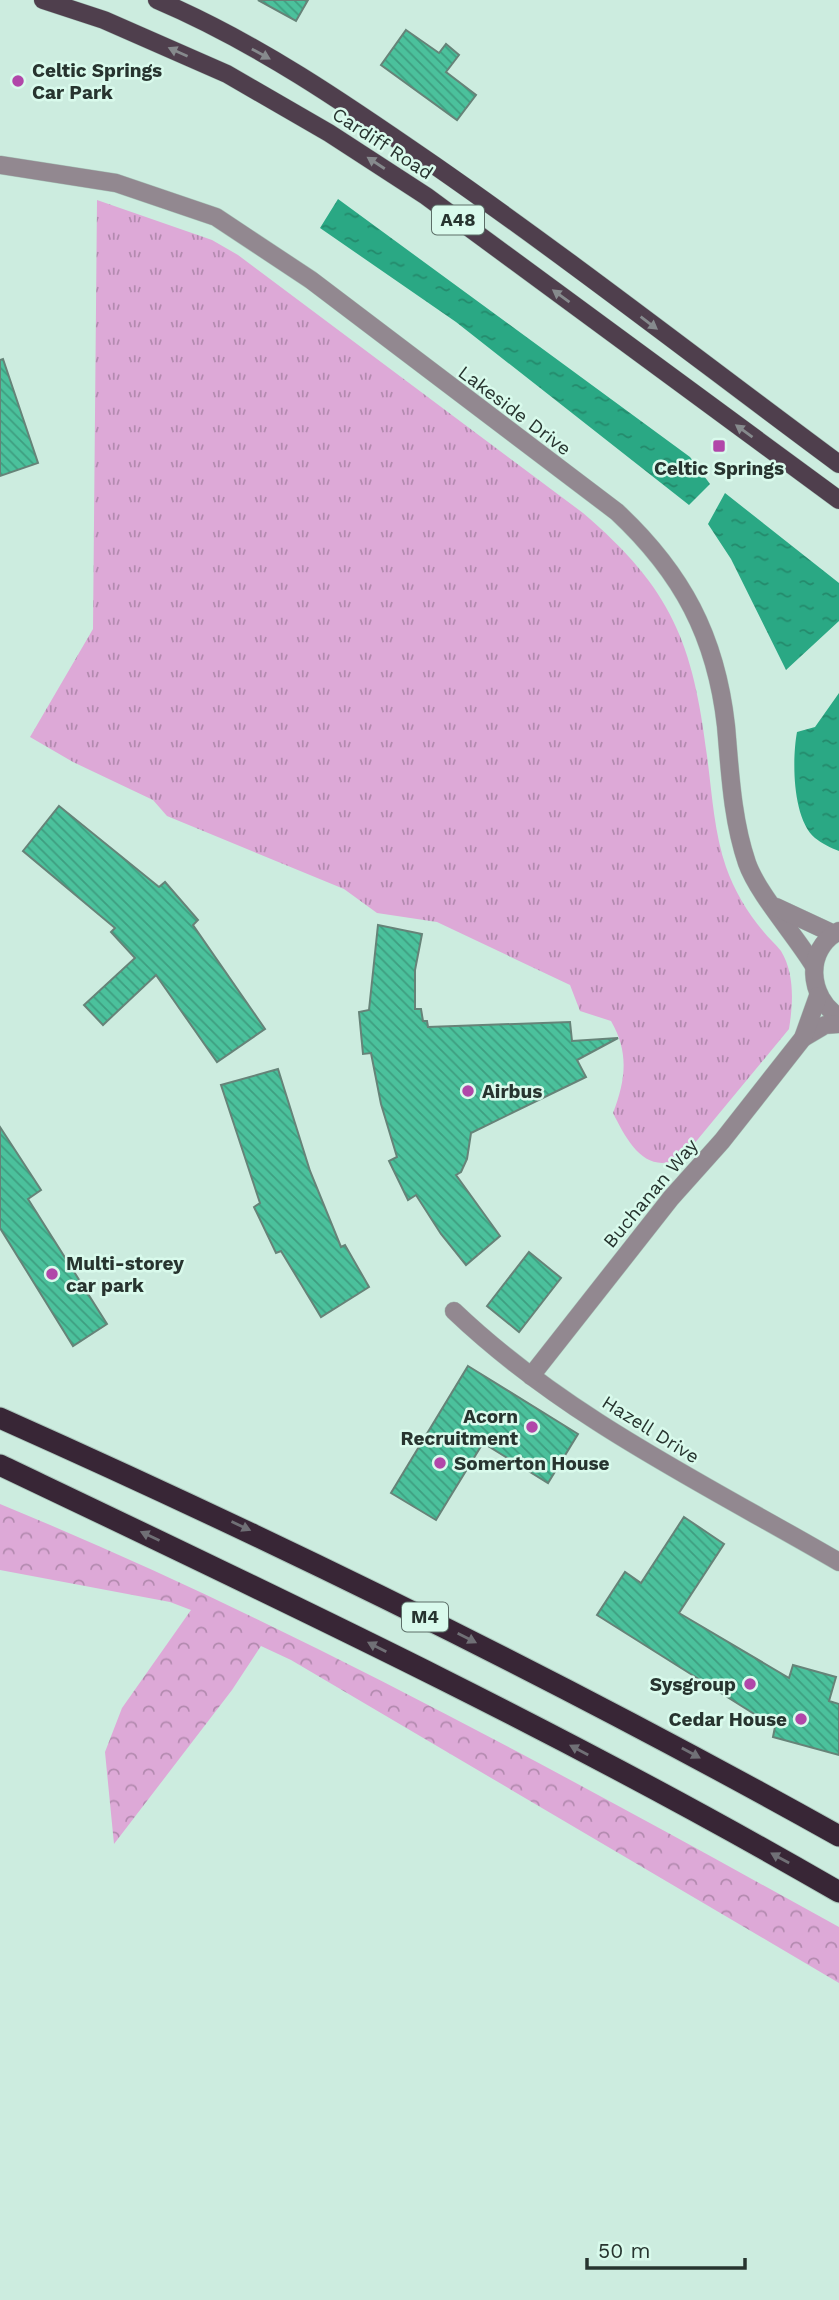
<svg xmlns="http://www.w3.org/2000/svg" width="839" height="2300" font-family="'Work Sans',sans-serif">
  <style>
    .grass { fill: url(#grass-tufts) }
    .forest { fill: url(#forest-crowns) }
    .water { fill: url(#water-ripples) }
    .building { fill: url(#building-back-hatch); stroke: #668378; stroke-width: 2 }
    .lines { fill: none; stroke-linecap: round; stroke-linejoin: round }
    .minor-casing { stroke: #abc7bc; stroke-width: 19 }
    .major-casing { stroke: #abc7bc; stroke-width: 19 }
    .highway-casing { stroke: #abc7bc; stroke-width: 23 }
    .minor { stroke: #928890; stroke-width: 18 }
    .major { stroke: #4f3f4d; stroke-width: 18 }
    .highway { stroke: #382636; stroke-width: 21 }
    .oneway { fill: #868a8d }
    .oneway2 { fill: #707076 }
    .poi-dot { fill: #b147a9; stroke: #d9faec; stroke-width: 2.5 }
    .labels { text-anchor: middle; stroke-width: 5; stroke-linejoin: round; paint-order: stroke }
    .shield { fill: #d9faec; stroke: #5c6f68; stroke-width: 2 }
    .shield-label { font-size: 18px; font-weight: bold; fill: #27342f }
    .poi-label { font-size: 19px; font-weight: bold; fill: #27342f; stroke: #d9faec; text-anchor: start }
    .street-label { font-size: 19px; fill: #27342f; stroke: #d9faec }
  </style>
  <defs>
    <pattern id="grass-tufts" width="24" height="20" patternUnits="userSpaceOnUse" patternTransform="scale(1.75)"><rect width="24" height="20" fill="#dda9d7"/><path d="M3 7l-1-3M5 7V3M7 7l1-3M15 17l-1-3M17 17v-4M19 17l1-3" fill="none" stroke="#b38aaf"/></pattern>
    <pattern id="forest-crowns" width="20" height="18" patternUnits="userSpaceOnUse" patternTransform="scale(1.75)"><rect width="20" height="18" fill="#dda9d7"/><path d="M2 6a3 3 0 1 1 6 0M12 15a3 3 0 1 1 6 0" fill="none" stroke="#b38aaf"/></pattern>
    <pattern id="water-ripples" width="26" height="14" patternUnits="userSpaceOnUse" patternTransform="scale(1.75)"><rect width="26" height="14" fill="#2aa884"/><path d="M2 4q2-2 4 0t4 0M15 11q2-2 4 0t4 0" fill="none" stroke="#248a6c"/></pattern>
    <pattern id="building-back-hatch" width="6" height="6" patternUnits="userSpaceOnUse" patternTransform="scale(1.75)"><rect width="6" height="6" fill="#4bc19c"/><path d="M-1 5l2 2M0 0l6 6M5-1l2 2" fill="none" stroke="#3e9e80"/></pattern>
  </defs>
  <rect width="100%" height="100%" fill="#ccecdf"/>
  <path class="grass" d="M 97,200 L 212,240 L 238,255 L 583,513 C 672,589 693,643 707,756 C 712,793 714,832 726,867 C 734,890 747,912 763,931 C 768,938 776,944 781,951 C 795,974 793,1004 789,1029 L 684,1156 C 647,1178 628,1143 613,1113 C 626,1079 629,1052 611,1021 L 580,1011 L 570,985 L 437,922 L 377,913 L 344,889 L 167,816 L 153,800 L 73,762 L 30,737 L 93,629 Z"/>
  <path class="forest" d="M 0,1504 C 290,1623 565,1776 839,1927 L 839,1983 L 291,1660 L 261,1646 L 232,1690 L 114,1844 L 105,1752 L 122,1708 L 191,1610 L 170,1602 L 0,1570 Z"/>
  <g class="water">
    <polygon points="338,199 690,457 710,484 689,505 456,322 320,228"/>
    <polygon points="725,493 839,583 839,621 786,670 731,559 708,524"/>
    <path d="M 839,693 L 839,851 C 831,848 821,843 815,838 C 792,818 792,759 797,732 L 815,727 Z"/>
  </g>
  <g class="building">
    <polygon points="258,0 308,0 296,21"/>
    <polygon points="406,30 439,53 446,44 459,55 446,72 476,95 457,120 381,65"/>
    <polygon points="3,359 38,463 0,476 0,360"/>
    <polygon points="59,806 159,887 165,882 198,920 193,925 265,1029 217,1062 156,975 103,1025 84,1005 135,958 111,932 115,928 23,851"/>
    <polygon points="378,925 422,934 415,970 415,1009 421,1009 423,1021 427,1021 428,1027 570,1022 572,1041 618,1038 577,1060 586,1077 471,1133 467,1159 461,1172 456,1175 500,1236 466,1265 441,1234 416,1195 408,1200 389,1161 397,1157 381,1104 371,1053 363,1054 359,1012 369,1010"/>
    <polygon points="278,1069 310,1171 341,1247 345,1245 369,1287 321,1317 281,1251 276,1253 254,1207 260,1203 221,1085"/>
    <polygon points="0,1127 41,1190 28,1199 107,1324 73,1346 0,1228"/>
    <polygon points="529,1252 561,1278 519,1332 487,1306"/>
    <polygon points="468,1366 578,1434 548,1483 483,1443 436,1520 391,1493"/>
    <polygon points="684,1517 724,1544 679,1613 789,1678 793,1665 836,1677 829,1701 839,1704 839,1755 773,1737 775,1727 597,1615 625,1572 641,1583"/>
  </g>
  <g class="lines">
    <defs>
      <g id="minor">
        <path d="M 0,165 L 116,183 L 216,217 L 311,280 L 617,512 C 682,573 716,636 726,726 C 730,771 732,819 747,863 C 758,894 796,936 814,966"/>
        <polyline points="776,907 834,934"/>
        <path d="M 839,931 C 804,950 808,997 839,1017"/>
        <polyline points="803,1038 825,1025 839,1024"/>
        <path d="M 454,1311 C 566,1418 707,1485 839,1562"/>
        <polyline points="531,1376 671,1198 722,1141 803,1038 818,996"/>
      </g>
      <g id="major">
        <polyline points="43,0 104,20 227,74 329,133 426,196 839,500"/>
        <path d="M 157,0 C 256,42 346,104 434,165 C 572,261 704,364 839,464"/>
      </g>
      <g id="highway">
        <path d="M 0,1418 C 287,1546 565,1683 839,1836"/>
        <path d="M 0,1465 C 283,1600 567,1734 839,1892"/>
      </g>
    </defs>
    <use href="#minor" class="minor-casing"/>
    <use href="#major" class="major-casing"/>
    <use href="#highway" class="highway-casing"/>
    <use href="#minor" class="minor"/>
    <use href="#major" class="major"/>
    <use href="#highway" class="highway"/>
  </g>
  <defs><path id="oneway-solid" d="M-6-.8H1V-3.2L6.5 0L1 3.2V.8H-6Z" transform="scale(1.75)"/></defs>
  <g class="oneway">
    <use href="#oneway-solid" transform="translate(178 52) rotate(-156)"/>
    <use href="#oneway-solid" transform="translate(261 54) rotate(29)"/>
    <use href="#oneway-solid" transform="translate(376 163) rotate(-147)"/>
    <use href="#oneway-solid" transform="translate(561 296) rotate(-144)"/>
    <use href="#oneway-solid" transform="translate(649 323) rotate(37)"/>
    <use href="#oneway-solid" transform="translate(744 431) rotate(-144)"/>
  </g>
  <g class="oneway2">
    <use href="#oneway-solid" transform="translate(241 1526) rotate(25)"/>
    <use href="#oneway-solid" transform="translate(150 1536) rotate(-155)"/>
    <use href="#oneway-solid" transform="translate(467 1638) rotate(27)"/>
    <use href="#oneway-solid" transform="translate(377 1647) rotate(-153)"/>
    <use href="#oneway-solid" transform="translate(579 1750) rotate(-152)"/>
    <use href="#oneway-solid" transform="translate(691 1753) rotate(29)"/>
    <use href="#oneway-solid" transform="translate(780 1858) rotate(-151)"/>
  </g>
  <g class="poi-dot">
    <circle cx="18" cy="81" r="7"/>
    <rect x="712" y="439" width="14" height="14" rx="3.5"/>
    <circle cx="468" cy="1091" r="7"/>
    <circle cx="52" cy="1274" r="7"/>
    <circle cx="532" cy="1427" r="7"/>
    <circle cx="440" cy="1463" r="7"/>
    <circle cx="750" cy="1684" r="7"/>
    <circle cx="801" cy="1719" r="7"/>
  </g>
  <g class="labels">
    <g class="shield">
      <rect x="432" y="205.5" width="52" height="29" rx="5"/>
      <rect x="402" y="1602.5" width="46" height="29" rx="5"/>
    </g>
    <g class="shield-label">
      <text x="458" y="226">A48</text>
      <text x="425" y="1623">M4</text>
    </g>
    <g class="poi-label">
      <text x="32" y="77">Celtic Springs<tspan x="32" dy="22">Car Park</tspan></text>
      <text x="719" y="475" text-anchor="middle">Celtic Springs</text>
      <text x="482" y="1098">Airbus</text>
      <text x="66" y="1270">Multi-storey<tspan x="66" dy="22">car park</tspan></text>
      <text x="518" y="1423" text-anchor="end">Acorn<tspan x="518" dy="22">Recruitment</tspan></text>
      <text x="454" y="1470">Somerton House</text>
      <text x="736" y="1691" text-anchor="end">Sysgroup</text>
      <text x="787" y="1726" text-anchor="end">Cedar House</text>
    </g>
    <g class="street-label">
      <text transform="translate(383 143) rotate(33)" y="7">Cardiff Road</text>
      <text transform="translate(515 410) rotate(37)" y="7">Lakeside Drive</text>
      <text transform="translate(650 1193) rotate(-50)" y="7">Buchanan Way</text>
      <text transform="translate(651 1429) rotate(32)" y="7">Hazell Drive</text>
    </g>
  </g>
  <path d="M587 2258v10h158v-10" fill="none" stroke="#27342f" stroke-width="3.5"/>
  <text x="598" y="2258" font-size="21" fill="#27342f" stroke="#d9faec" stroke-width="5" paint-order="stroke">50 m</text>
</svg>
